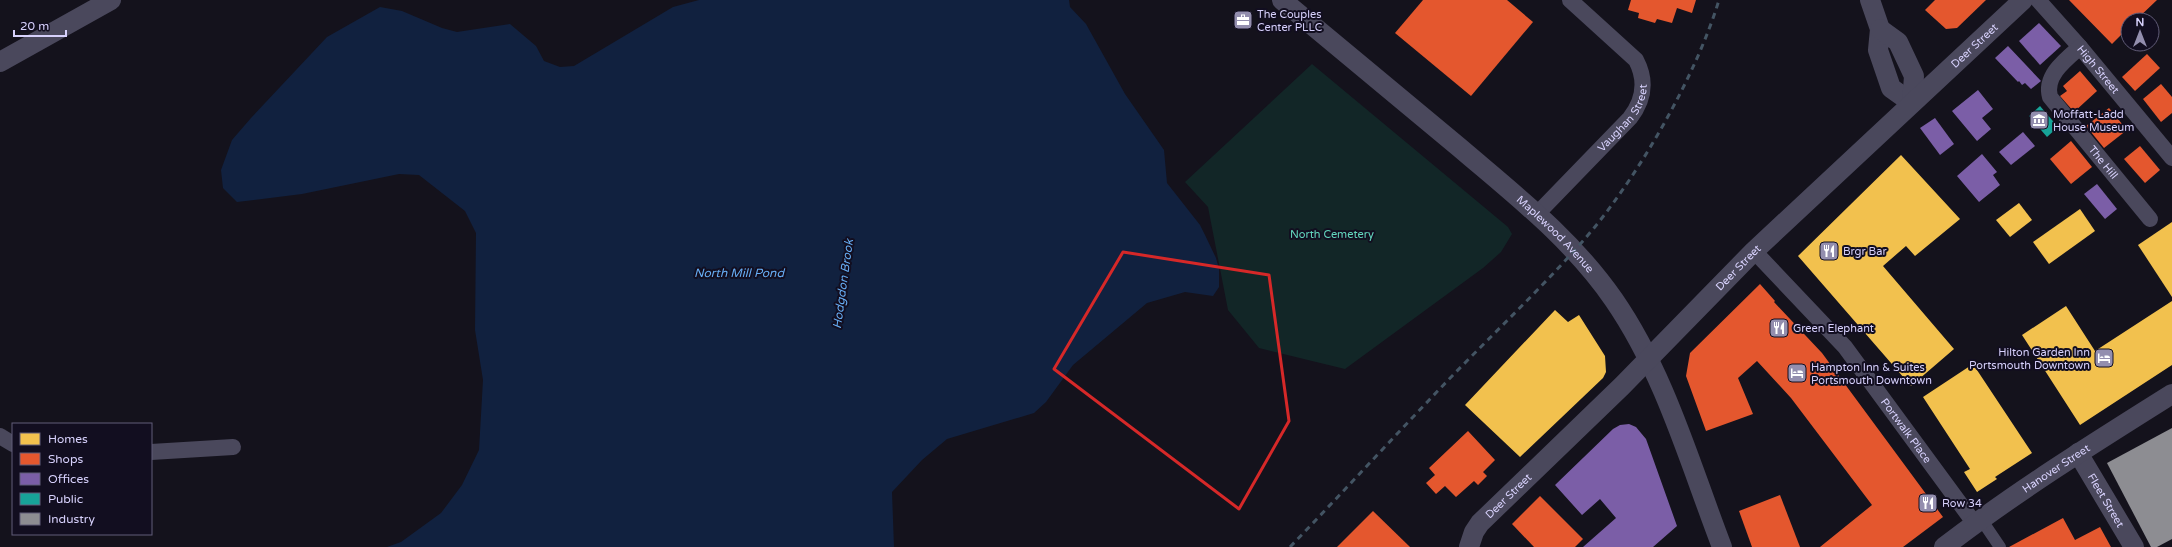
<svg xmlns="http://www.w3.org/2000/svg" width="2172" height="547" font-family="'Varela Round',sans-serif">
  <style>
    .green { fill: #122627 }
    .water { fill: #11213f }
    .homes { fill: #f2c14e }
    .shops { fill: #e4572e }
    .offices { fill: #7b5ea7 }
    .public { fill: #17a398 }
    .industry { fill: #8d8d92 }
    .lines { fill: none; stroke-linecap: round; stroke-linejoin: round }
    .pedestrian { stroke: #4a485c; stroke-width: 12 }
    .minor { stroke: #4a485c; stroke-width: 16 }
    .tertiary { stroke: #4a485c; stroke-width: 20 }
    .rail { stroke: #435463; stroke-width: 3; stroke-dasharray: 6 5; stroke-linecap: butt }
    .marked { fill: none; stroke: #d62828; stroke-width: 3; stroke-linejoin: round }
    .labels { text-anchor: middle; stroke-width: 4; stroke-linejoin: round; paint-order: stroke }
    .poi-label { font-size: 11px; fill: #d7d1fc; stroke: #120e20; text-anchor: start }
    .street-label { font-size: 11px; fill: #d7d1fc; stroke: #120e20 }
    .park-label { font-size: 11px; fill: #63d6be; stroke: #120e20 }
    .water-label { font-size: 12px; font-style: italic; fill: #67adf4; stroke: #120e20 }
  </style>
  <rect width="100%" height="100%" fill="#14121c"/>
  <polygon class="green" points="1312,64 1508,227 1512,234 1501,252 1483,268 1345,369 1259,348 1228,310 1208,207 1185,182"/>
  <polygon class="water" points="699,0 1069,0 1070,7 1086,24 1125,94 1164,150 1167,183 1200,225 1205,235 1216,258 1219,269 1219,287 1213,296 1185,292 1147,303 1073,365 1046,402 1034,413 947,439 922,460 892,492 894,547 387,547 401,542 441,513 462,485 479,450 483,380 475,330 476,233 465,211 419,175 399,174 302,194 237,202 223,188 221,170 232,140 251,118 327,37 380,7 402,11 442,28 457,32 510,24 536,46 544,61 560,67 574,66 673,7"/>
  <g class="homes">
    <polygon points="1901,155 1960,219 1915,256 1906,246 1883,266 1954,349 1911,386 1798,256"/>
    <polygon points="2019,203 2032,220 2010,237 1996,220"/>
    <polygon points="2080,209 2095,231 2049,264 2033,242"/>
    <polygon points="2172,222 2172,297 2138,245"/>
    <polygon points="2172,301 2172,365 2080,425 2022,335 2066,306 2095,351"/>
    <polygon points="1555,310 1568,322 1579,315 1605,356 1606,372 1603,378 1520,457 1465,405"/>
    <polygon points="1973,364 2032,453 1995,477 1997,479 1977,492 1964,472 1970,469 1923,397"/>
  </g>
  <g class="shops">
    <polygon points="1423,0 1507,0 1533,22 1471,96 1395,33"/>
    <polygon points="1631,0 1696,0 1692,13 1677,8 1672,23 1657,19 1655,23 1638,18 1639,13 1628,10"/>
    <polygon points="1935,0 1986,0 1957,28 1946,29 1925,10"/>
    <polygon points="2069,0 2157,0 2136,20 2128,20 2128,28 2112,44"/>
    <polygon points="2147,54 2160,68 2135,91 2122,77"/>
    <polygon points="2080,71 2097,91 2074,112 2060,96 2067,91 2063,86"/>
    <polygon points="2161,84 2172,97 2172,113 2161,122 2143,99"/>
    <polygon points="2109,108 2127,130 2104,148 2086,126"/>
    <polygon points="2071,141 2092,167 2071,184 2050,159"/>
    <polygon points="2140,146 2160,170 2145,183 2124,159"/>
    <polygon points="1760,284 1775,301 1774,302 1822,353 1943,517 1903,547 1820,547 1872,505 1791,398 1757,361 1738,378 1753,414 1706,431 1686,376 1690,353"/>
    <polygon points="1468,431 1495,460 1483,472 1487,476 1478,485 1474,481 1456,497 1445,486 1436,494 1426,483 1435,475 1429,468"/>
    <polygon points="1780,495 1800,547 1752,547 1739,511"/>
    <polygon points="1540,496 1583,539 1575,547 1534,547 1512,524"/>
    <polygon points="1373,511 1410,547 1337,547"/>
    <polygon points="2063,518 2075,540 2100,527 2111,547 2009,547"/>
  </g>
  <g class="offices">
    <polygon points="2039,23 2061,46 2040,65 2019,41"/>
    <polygon points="2008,46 2041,81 2031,89 2025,83 2022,85 2019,81 2018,82 1995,58"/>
    <polygon points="1978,90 1993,109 1982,118 1991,129 1977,141 1952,111"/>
    <polygon points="1935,118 1954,144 1940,155 1920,128"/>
    <polygon points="2023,132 2035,146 2011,165 1999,152"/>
    <polygon points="1982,154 1997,172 1993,175 2000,185 1979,202 1957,176"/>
    <polygon points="2097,184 2117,209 2105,219 2084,194"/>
    <polygon points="1629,424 1636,427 1646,439 1677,526 1653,547 1583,547 1616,518 1600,499 1582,515 1555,485 1613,429 1620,425"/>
  </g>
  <polygon class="public" points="2040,106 2058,127 2047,137 2029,116"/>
  <polygon class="industry" points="2172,428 2172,539 2157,547 2151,547 2107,463"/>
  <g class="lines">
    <polyline class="pedestrian" points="1981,519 2000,547"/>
    <g class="minor">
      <path id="s1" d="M 2038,0 L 2080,47 L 2172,158"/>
      <path id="s2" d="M 2080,47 C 2065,60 2044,76 2050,97 L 2150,219"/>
      <path id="s3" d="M 1537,214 L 1630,118 C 1644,100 1647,81 1636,60 L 1570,0"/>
      <path id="s4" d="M 1754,251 L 1845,347 L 1975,524"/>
      <polyline points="0,436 13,444"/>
      <polyline points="151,452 233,447"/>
    </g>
    <g class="tertiary">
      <path id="s5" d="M 1282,0 C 1341,49 1401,99 1460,148 C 1515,195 1572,239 1614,300 C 1665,374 1690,464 1722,547"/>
      <polyline points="1870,0 1880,29 1878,50 1891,88 1912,103"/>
      <polyline points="1880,29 1898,42 1914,76 1912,103"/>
      <polyline points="0,62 111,0"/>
      <path id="s6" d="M 2078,453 L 2134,547"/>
      <path id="s7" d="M 1469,547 L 1474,532 L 1480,523 L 1622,386 L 1754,251 L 2023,0"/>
      <path id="s8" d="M 1944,547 C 2017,491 2094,443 2172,394"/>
    </g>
    <path class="rail" d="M 1290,547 C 1346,489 1400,430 1455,373 C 1502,325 1551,279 1594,228 C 1643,168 1697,73 1719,0"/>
  </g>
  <path class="marked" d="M 1123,252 L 1269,275 L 1289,421 L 1239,509 L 1054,369 Z"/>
  <defs>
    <symbol id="office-square" viewBox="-11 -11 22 22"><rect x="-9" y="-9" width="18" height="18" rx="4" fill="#938eae" stroke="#120e20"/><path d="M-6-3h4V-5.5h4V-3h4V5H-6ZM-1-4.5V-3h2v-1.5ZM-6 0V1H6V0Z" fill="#fff"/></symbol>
    <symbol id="museum-square" viewBox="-11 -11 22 22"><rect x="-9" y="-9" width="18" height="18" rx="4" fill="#938eae" stroke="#120e20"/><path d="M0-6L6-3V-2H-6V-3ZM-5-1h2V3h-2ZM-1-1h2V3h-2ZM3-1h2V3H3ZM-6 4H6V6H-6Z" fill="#fff"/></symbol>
    <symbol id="restaurant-square" viewBox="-11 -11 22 22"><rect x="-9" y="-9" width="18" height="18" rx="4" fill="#938eae" stroke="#120e20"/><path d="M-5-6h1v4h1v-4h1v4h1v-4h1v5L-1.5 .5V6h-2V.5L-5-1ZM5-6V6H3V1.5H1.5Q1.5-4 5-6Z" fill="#fff"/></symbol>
    <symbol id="hotel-square" viewBox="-11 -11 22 22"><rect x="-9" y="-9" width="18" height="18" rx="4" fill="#938eae" stroke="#120e20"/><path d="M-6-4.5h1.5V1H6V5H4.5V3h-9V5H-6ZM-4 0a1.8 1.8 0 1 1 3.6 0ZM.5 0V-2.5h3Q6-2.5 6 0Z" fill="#fff"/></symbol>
  </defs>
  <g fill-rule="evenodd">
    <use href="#office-square" x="1232" y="9" width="22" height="22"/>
    <use href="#museum-square" x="2028" y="109" width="22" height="22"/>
    <use href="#restaurant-square" x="1818" y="240" width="22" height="22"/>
    <use href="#restaurant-square" x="1768" y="317" width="22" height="22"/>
    <use href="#hotel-square" x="2093" y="347" width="22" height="22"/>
    <use href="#hotel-square" x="1786" y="362" width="22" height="22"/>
    <use href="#restaurant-square" x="1917" y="492" width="22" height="22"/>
  </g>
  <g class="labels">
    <g class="poi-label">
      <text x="1257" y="18">The Couples<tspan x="1257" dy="13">Center PLLC</tspan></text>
      <text x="2053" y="118">Moffatt-Ladd<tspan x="2053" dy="13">House Museum</tspan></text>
      <text x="1843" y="255">Brgr Bar</text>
      <text x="1793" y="332">Green Elephant</text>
      <text x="2090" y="356" text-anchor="end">Hilton Garden Inn<tspan x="2090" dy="13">Portsmouth Downtown</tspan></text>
      <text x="1811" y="371">Hampton Inn &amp; Suites<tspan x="1811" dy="13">Portsmouth Downtown</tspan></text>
      <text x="1942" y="507">Row 34</text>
    </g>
    <g class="street-label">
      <text dy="4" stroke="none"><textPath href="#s7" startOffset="714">Deer Street</textPath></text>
      <text dy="4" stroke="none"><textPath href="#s1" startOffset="92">High Street</textPath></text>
      <text dy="4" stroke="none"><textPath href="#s3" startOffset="130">Vaughan Street</textPath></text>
      <text dy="4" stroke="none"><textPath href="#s2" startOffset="146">The Hill</textPath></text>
      <text dy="4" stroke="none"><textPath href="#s5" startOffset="360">Maplewood Avenue</textPath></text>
      <text dy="4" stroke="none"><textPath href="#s7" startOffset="390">Deer Street</textPath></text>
      <text dy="4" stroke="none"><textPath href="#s4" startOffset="236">Portwalk Place</textPath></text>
      <text dy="4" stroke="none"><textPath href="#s8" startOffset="137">Hanover Street</textPath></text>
      <text dy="4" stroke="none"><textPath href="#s7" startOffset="66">Deer Street</textPath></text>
      <text dy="4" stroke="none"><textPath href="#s6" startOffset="55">Fleet Street</textPath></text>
    </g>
    <g class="park-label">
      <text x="1332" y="238">North Cemetery</text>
    </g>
    <g class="water-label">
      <text x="739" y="277">North Mill Pond</text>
      <text transform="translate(843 284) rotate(-82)" y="4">Hodgdon Brook</text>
    </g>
  </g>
  <rect x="12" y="423" width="140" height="112" fill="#120e20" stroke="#615c78"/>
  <rect x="20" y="433" width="20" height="12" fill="#f2c14e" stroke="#615c78"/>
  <text x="48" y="443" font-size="12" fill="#d7d1fc">Homes</text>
  <rect x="20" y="453" width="20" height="12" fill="#e4572e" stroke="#615c78"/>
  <text x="48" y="463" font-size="12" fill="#d7d1fc">Shops</text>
  <rect x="20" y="473" width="20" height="12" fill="#7b5ea7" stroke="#615c78"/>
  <text x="48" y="483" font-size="12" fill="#d7d1fc">Offices</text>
  <rect x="20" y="493" width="20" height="12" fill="#17a398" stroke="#615c78"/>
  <text x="48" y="503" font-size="12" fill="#d7d1fc">Public</text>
  <rect x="20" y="513" width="20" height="12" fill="#8d8d92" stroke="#615c78"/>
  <text x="48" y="523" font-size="12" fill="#d7d1fc">Industry</text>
  <g transform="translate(2140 32)"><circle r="19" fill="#120e20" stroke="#615c78"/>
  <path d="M0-3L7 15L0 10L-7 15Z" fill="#938eae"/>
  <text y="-6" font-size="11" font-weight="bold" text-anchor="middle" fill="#d7d1fc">N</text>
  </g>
  <path d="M14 30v6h52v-6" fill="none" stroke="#d7d1fc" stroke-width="2"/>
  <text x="20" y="30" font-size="12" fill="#d7d1fc" stroke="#120e20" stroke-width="3" paint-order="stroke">20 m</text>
</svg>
